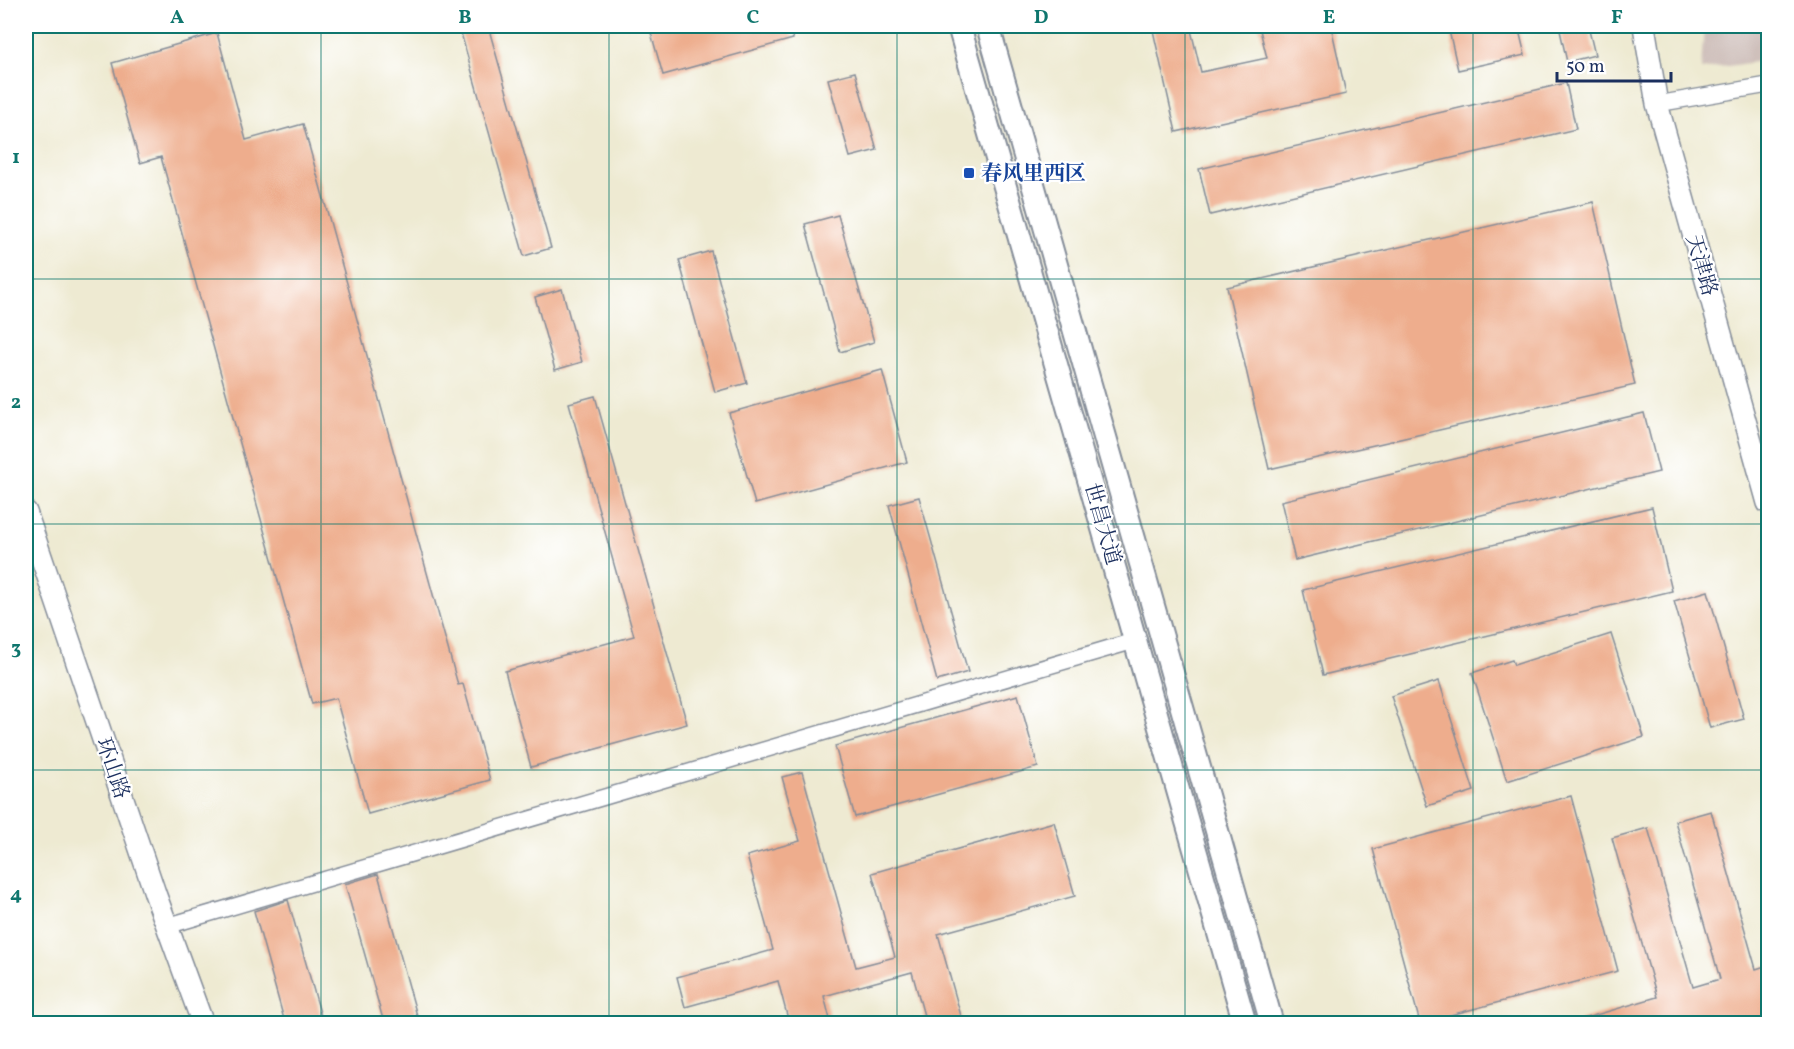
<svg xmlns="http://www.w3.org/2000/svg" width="1794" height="1049" font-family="Vollkorn,'Noto Serif SC',serif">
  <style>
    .industrial { fill: #cfc0bb }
    .building { fill: #eead8d }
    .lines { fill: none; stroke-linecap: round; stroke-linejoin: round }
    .minor-casing { stroke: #848c98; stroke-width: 18 }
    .secondary-casing { stroke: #848c98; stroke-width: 24 }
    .primary-casing { stroke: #848c98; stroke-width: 26 }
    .minor { stroke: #fff; stroke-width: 15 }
    .secondary { stroke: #fff; stroke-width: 21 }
    .primary { stroke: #fff; stroke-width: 22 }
    .grid { fill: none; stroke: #0f766e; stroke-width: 1.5; stroke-opacity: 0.55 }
    .transit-dot { fill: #1a4fb4; stroke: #fff; stroke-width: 2 }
    .labels { text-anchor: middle; stroke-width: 4.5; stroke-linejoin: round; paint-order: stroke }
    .transit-label { font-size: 21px; font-weight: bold; fill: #164399; stroke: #fff; text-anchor: start }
    .street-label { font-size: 21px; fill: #1b2f5e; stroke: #fff }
    .neatline { fill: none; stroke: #0f766e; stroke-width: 2 }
    .grid-label { font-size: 20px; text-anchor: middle; font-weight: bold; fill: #0f766e }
  </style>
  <rect width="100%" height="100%" fill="#fff"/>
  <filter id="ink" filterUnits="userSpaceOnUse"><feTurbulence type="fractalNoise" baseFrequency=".0167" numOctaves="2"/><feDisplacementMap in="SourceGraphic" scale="12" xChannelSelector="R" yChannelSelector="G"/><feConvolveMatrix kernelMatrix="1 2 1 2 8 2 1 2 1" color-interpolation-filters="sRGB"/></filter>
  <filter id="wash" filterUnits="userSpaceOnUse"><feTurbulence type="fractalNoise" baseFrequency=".008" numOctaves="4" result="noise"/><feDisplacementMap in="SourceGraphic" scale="24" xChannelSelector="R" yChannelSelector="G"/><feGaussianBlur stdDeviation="1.35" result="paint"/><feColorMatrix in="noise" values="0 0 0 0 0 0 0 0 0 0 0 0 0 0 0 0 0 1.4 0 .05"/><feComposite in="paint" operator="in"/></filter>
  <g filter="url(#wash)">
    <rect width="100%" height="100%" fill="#eeead2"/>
    <polygon class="industrial" points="1704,26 1768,26 1768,60 1701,70"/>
    <g id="blocks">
      <g class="building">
        <polygon points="459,26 488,26 551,248 524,256"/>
        <polygon points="649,26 789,26 793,39 663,75"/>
        <polygon points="1152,26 1190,26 1201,72 1267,58 1259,26 1331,26 1346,94 1176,132"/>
        <polygon points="1448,26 1518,26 1525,55 1458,70"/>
        <polygon points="1559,26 1588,26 1595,55 1567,62"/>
        <polygon points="217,33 246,140 303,124 458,685 463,684 490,780 368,814 336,698 312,704 161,157 140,163 112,63"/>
        <polygon points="855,72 877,150 850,157 828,79"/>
        <polygon points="1566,83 1576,129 1210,215 1199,169"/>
        <polygon points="1593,202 1635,385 1269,469 1227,287"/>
        <polygon points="838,215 874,342 840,352 805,224"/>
        <polygon points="711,251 747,383 715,392 679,260"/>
        <polygon points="562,289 582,362 555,370 535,297"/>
        <polygon points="882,370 907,462 755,504 729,413"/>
        <polygon points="595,396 687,724 531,767 505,671 634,636 569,403"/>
        <polygon points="1644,413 1659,472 1295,560 1281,501"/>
        <polygon points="919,497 968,672 937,681 889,505"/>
        <polygon points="1652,507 1672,591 1323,675 1303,590"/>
        <polygon points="1708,591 1744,719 1710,728 1674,601"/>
        <polygon points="1611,634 1644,737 1507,781 1472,673 1512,660 1514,665"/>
        <polygon points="1439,681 1474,791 1427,806 1391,696"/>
        <polygon points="1018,695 1038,767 855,817 835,746"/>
        <polygon points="802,772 856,967 895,957 872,873 1054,822 1075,896 938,934 963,1023 926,1023 912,972 824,996 831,1023 789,1023 778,981 685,1007 677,977 773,950 747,856 800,841 782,777"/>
        <polygon points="1571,796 1618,971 1420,1023 1373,849"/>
        <polygon points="1711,811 1756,969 1768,965 1768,1023 1579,1023 1579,1020 1657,997 1612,838 1648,828 1693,987 1720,979 1675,821"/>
        <polygon points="378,874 419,1023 384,1023 345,884"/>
        <polygon points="288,900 323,1023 285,1023 254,911"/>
      </g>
    </g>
  </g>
  <g filter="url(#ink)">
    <use href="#blocks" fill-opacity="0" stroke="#848c98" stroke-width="1.5"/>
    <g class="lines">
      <defs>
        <g id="minor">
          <polyline points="1657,104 1768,85"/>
          <polyline points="167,926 1137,640"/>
        </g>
        <g id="secondary">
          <polyline points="1644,26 1657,104 1768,503"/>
          <polyline points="26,512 156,896 203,1024"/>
        </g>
        <g id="primary">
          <polyline points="959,26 1245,1024"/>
          <polyline points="988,26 1272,1024"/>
        </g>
      </defs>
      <use href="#minor" class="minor-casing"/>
      <use href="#secondary" class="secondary-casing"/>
      <use href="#primary" class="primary-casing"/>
      <use href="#minor" class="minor"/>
      <use href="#secondary" class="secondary"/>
      <use href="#primary" class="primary"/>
    </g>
  </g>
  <path class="grid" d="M 321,26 L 321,1024M 609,26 L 609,1024M 897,26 L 897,1024M 1185,26 L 1185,1024M 1473,26 L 1473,1024M 26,279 L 1768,279M 26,524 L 1768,524M 26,770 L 1768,770"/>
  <rect class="transit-dot" x="963" y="167" width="12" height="12" rx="3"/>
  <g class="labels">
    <g class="transit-label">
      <text x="981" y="180">春风里西区</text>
    </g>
    <g class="street-label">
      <text transform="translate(1702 265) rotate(74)" y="7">天津路</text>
      <text transform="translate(1103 524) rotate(74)" y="7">世昌大道</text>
      <text transform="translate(113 768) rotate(71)" y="7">环山路</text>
    </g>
  </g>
  <rect width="1794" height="1049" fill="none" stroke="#fff" stroke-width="66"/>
  <path d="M1557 72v9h114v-9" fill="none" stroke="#1b2f5e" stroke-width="3"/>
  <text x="1566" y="72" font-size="18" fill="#1b2f5e" stroke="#ffffff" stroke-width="4.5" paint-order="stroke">50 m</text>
  <rect x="33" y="33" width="1728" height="983" class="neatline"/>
  <g class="grid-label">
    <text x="177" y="23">A</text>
    <text x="465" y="23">B</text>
    <text x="753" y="23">C</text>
    <text x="1041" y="23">D</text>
    <text x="1329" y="23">E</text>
    <text x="1617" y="23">F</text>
    <text x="16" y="163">1</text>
    <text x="16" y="408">2</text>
    <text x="16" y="654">3</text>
    <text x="16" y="900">4</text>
  </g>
</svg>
